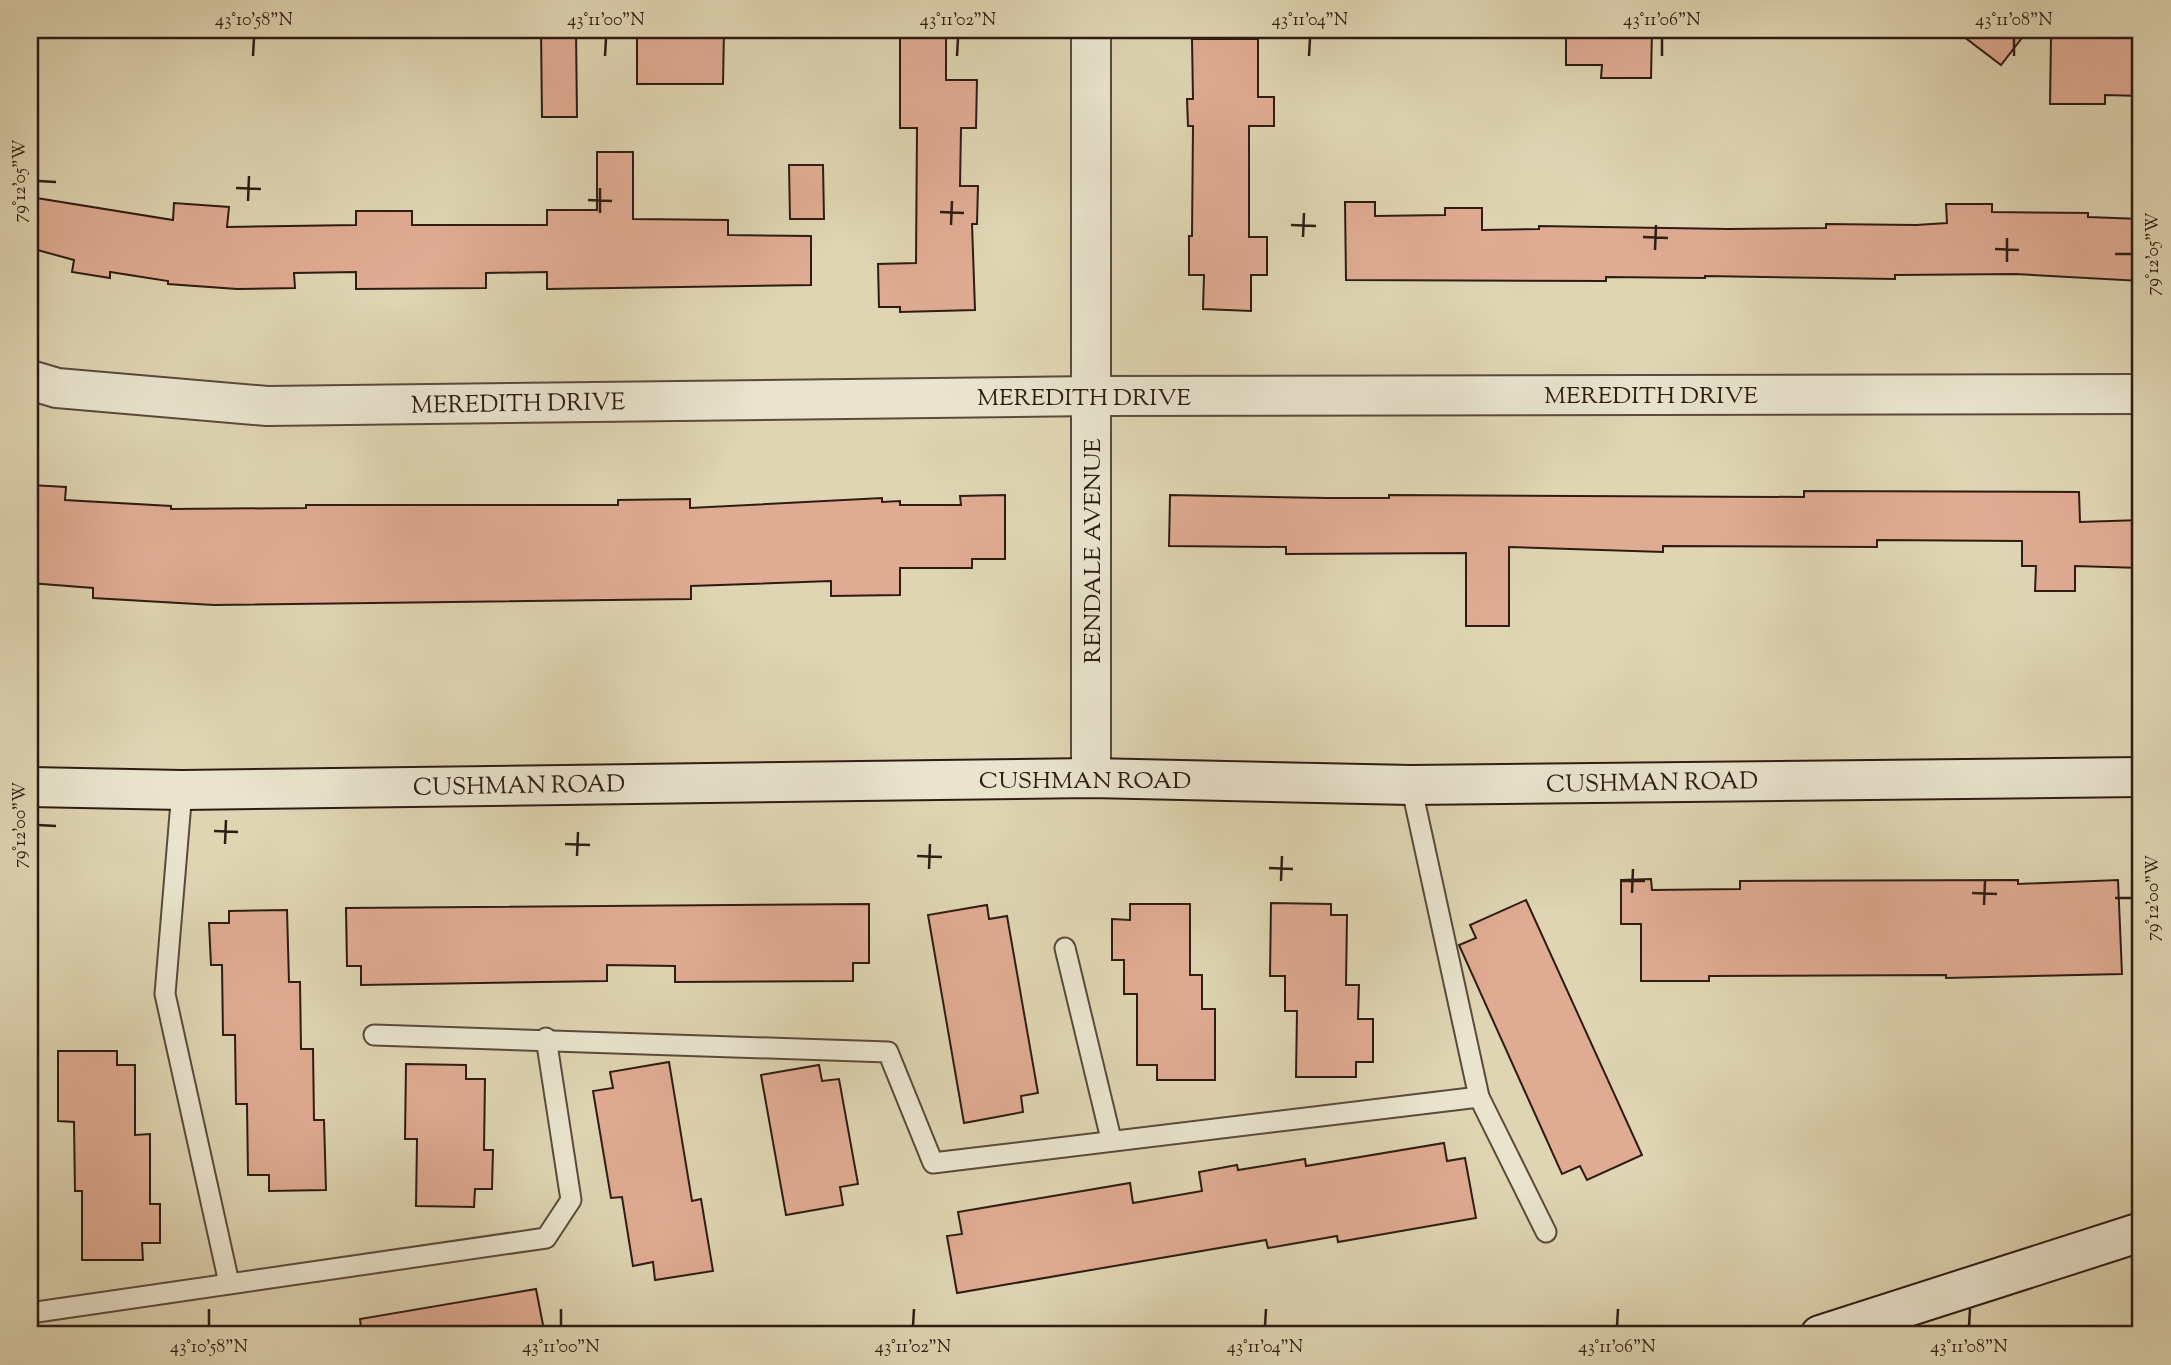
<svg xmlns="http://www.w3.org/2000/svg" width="2171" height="1365" font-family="'Sorts Mill Goudy',serif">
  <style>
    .building { fill: #e0ab93; stroke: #2e1c13; stroke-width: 2 }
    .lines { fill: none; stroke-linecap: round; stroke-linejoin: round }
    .lane-casing { stroke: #5a4a3b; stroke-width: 23 }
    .street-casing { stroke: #5a4a3b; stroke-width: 42 }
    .secondary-casing { stroke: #2e1c13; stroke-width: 42 }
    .lane { stroke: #eae4ce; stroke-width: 19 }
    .street { stroke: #eae4ce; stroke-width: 38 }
    .secondary { stroke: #eae4ce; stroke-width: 38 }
    .ticks { fill: none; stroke: #2e1c13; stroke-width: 2.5 }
    .labels { text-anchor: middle; stroke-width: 5; stroke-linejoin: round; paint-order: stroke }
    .street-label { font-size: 24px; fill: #2e1c13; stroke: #eae4ce }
    .neatline { fill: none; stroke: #2e1c13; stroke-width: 2.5 }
    .ticks-label { font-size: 18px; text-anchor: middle; fill: #2e1c13 }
  </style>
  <rect width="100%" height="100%" fill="#dfd5b3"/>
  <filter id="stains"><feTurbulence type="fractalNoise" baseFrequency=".00286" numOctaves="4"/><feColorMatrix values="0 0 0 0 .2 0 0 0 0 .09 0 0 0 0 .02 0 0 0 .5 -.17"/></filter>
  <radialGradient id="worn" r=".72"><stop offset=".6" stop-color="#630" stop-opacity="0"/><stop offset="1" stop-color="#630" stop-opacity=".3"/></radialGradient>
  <g class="building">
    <polygon points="541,30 576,30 577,117 542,117"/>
    <polygon points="637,30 724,30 723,84 637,84"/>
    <polygon points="900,30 946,30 946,80 977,80 976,128 961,128 960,186 978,186 977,224 972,224 975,310 900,312 900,307 879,307 878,264 916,263 917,128 900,128"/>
    <polygon points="1566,30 1652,30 1651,78 1601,78 1602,65 1566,65"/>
    <polygon points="1955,30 2028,30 2001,65"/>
    <polygon points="2051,36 2135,37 2134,46 2141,46 2141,96 2105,95 2105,104 2050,104"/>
    <polygon points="1192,39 1258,39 1258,97 1274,97 1274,126 1249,126 1249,237 1267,237 1267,275 1251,275 1251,311 1203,309 1204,275 1189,275 1189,236 1192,236 1193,126 1188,126 1187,99 1193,99"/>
    <polygon points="597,152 633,152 633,219 728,220 728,235 811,236 811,285 547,289 547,272 486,273 486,288 356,289 356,272 294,273 295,288 237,289 168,284 168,281 110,272 110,278 72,272 74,260 30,248 30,197 173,220 174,203 229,207 227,227 356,225 356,211 412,211 412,225 547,225 547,210 597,210"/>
    <polygon points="789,165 823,165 824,219 790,219"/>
    <polygon points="1345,202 1375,202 1375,216 1445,215 1445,208 1482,208 1482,230 1539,229 1539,226 1729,229 1826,228 1826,224 1916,225 1947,223 1946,204 1992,204 1992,212 2088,213 2088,217 2141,219 2141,281 2015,274 1895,275 1895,279 1705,276 1705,278 1606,277 1606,281 1346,280"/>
    <polygon points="30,485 66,487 65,500 171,506 171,509 306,508 306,505 618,505 618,500 690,499 690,508 882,498 882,502 900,501 900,505 961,505 960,496 1005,495 1005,559 972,559 972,568 900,568 900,595 831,596 831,581 691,586 691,599 214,605 93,598 93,588 30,583"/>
    <polygon points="1804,491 2079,492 2080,522 2141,520 2141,568 2075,566 2075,591 2035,591 2036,566 2022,566 2022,541 1877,540 1877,547 1663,546 1663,552 1509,547 1509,626 1466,626 1466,553 1286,554 1286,547 1169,546 1170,495 1327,498 1389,498 1389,495 1804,497"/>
    <polygon points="1651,879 1652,890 1740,889 1740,881 2018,880 2018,884 2118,880 2122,974 1946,978 1946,975 1709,976 1709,981 1641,981 1641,924 1621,924 1621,880"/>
    <polygon points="1526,900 1642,1155 1587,1180 1580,1166 1562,1174 1459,945 1476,938 1470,925"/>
    <polygon points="1271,903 1331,904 1331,915 1347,915 1346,985 1359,985 1358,1019 1373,1019 1373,1062 1356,1062 1356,1077 1296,1077 1297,1011 1285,1011 1285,976 1270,976"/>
    <polygon points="869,904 869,963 853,963 853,981 675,982 675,966 607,965 607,981 361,985 361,966 347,966 346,908"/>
    <polygon points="1130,904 1190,904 1190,975 1202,975 1202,1009 1215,1009 1215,1080 1157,1080 1157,1065 1137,1065 1137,994 1124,994 1124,960 1112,960 1112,919 1130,920"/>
    <polygon points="987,905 989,919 1007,916 1038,1093 1021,1096 1023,1112 964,1123 928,915"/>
    <polygon points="287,910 289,982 300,982 301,1049 313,1049 314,1120 324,1120 326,1190 269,1191 269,1175 248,1175 247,1104 236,1104 235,1035 223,1035 222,965 211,965 209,923 229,923 229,911"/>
    <polygon points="58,1051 117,1051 117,1065 135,1065 135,1135 150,1134 150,1204 160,1204 160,1243 142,1243 143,1260 82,1260 82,1191 75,1191 74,1122 58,1121"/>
    <polygon points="669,1062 692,1201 701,1199 713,1271 655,1280 653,1262 633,1266 622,1197 611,1198 593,1091 613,1088 610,1072"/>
    <polygon points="406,1064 466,1065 466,1079 485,1079 484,1150 493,1150 492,1189 475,1189 474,1207 416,1206 417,1139 405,1139"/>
    <polygon points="819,1065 822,1081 839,1079 858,1184 840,1187 843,1205 786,1215 761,1075"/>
    <polygon points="1444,1143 1447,1161 1465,1158 1476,1218 1338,1242 1337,1236 1268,1248 1266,1240 957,1293 947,1236 962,1234 958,1212 1130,1183 1133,1203 1202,1191 1199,1172 1237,1165 1238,1170 1305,1159 1306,1166"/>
    <polygon points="536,1289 545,1335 362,1335 360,1319"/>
  </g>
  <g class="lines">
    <defs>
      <g id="lane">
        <polyline points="1411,785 1479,1097 1546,1232"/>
        <polyline points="182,790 165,994 229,1283"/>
        <polyline points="1065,948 1111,1139"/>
        <polyline points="374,1035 888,1052 933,1163 1479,1097"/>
        <polyline points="30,1313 546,1238 571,1200 546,1038"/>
      </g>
      <g id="street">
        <polyline points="1091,30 1091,778"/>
        <polyline points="30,380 57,388 267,406 1092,396 2141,394"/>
      </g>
      <g id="secondary">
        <polyline points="30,787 182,790 1091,778 1411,785 2141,777"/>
        <polyline points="1820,1335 2141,1232"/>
      </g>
    </defs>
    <use href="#lane" class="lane-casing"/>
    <use href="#street" class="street-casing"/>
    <use href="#secondary" class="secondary-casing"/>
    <use href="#lane" class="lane"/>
    <use href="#street" class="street"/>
    <use href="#secondary" class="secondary"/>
  </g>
  <path class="ticks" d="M 253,56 L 254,38M 605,56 L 606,38M 957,56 L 958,38M 1309,56 L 1310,38M 1662,56 L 1662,38M 2014,56 L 2014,38M 38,181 L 56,182M 236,188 L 261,189M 588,200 L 612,201M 248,201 L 249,176M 940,212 L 964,213M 600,213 L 600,188M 951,225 L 952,201M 1291,225 L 1316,226M 1303,237 L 1304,213M 1643,237 L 1668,238M 1995,249 L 2019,250M 1655,250 L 1656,225M 2115,254 L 2132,254M 2007,262 L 2007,238M 38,825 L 56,826M 214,831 L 238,832M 225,844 L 226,820M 565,844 L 590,845M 577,856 L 578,832M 917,856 L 942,857M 1269,868 L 1293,869M 929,869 L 930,844M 1281,881 L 1282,856M 1621,881 L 1645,881M 1632,893 L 1633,869M 1972,893 L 1997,894M 2115,898 L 2132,898M 1984,905 L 1985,881M 209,1326 L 209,1309M 561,1326 L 561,1309M 913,1326 L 914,1309M 1265,1326 L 1266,1309M 1617,1326 L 1618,1309M 1969,1326 L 1970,1309"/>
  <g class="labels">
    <g class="street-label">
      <text x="1651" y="403">MEREDITH DRIVE</text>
      <text x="1084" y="405">MEREDITH DRIVE</text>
      <text transform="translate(518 403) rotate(-1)" y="8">MEREDITH DRIVE</text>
      <text transform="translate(1092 551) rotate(-90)" y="8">RENDALE AVENUE</text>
      <text x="1085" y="788">CUSHMAN ROAD</text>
      <text transform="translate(1652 782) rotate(-1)" y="8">CUSHMAN ROAD</text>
      <text transform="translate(519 785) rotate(-1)" y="8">CUSHMAN ROAD</text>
    </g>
  </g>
  <rect width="2171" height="1365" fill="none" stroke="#dfd5b3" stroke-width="77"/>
  <rect x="38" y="38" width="2094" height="1288" class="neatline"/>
  <g class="ticks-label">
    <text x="254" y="25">43°10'58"N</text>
    <text x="606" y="25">43°11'00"N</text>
    <text x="958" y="25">43°11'02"N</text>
    <text x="1310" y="25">43°11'04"N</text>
    <text x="1662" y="25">43°11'06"N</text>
    <text x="2014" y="25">43°11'08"N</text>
    <text transform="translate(19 181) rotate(-90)" y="6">79°12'05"W</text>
    <text transform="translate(2152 254) rotate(-90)" y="6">79°12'05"W</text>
    <text transform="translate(19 825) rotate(-90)" y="6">79°12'00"W</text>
    <text transform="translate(2152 898) rotate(-90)" y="6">79°12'00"W</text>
    <text x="209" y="1352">43°10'58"N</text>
    <text x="561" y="1352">43°11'00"N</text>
    <text x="913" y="1352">43°11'02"N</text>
    <text x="1265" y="1352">43°11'04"N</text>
    <text x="1617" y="1352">43°11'06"N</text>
    <text x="1969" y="1352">43°11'08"N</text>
  </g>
  <rect width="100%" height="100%" filter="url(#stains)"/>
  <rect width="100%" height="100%" fill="url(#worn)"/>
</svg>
